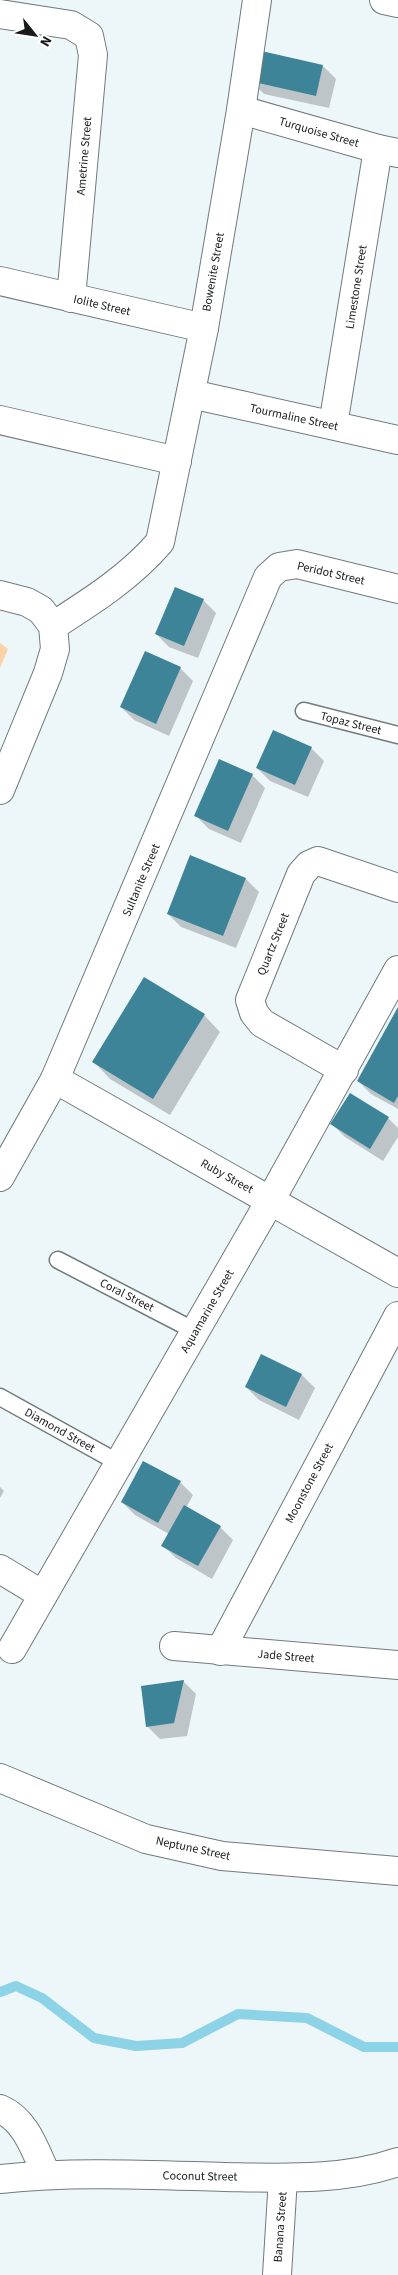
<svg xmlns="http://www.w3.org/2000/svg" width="398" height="2275" font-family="'Source Sans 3',sans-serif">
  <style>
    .green { fill: #fbd2a5 }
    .shadow { fill: #0003 }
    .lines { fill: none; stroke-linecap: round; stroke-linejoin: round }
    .stream { stroke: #8dd3e8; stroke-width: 10 }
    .building { fill: #3e8498 }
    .lane-casing { stroke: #717a7c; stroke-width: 19 }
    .street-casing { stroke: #717a7c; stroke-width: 30 }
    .lane { stroke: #fff; stroke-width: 16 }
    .street { stroke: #fff; stroke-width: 28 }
    .labels { text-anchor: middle; stroke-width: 4; stroke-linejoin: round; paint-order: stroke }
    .street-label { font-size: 12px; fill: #171a1b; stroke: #fff }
  </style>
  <rect width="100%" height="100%" fill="#edf7fa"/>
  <polygon class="green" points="0,643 8,649 0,668"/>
  <g class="shadow">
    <polygon points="258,52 323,66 336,79 329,108 264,94 251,81"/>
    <polygon points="203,600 216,613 198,658 169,647 156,634"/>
    <polygon points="180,668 193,681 169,736 134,720 121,707"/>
    <polygon points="311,748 324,761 308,797 270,781 257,768"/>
    <polygon points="252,775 265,788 241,843 209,829 196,816"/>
    <polygon points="191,857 246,879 259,892 236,948 181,927 168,914"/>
    <polygon points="398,1009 398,1109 371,1094 358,1081"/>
    <polygon points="204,1015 220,1032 170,1115 110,1079 94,1062"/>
    <polygon points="350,1094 388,1118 398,1128 398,1137 383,1161 345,1137 332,1124"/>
    <polygon points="262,1356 302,1375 315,1388 299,1420 259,1400 246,1387"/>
    <polygon points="180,1482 193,1495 186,1508 220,1527 233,1540 212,1579 176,1558 163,1545 169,1534 135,1515 122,1502"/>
    <polygon points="0,1487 4,1491 0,1498"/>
    <polygon points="183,1681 196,1694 187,1736 160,1739 147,1726"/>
  </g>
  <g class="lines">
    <polyline class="stream" points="0,1992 16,1986 42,1998 94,2038 136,2046 182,2043 238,2014 307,2018 364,2047 398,2047"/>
  </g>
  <g class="building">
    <polygon points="257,50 323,65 316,96 250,81"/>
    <polygon points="175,587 204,599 184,646 155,634"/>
    <polygon points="145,651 181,667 156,724 120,707"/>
    <polygon points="273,730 312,747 295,785 256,768"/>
    <polygon points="219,759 253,774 228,831 194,816"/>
    <polygon points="190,855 246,878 223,936 167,914"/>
    <polygon points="144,977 205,1014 153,1099 92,1062"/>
    <polygon points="398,1007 398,1096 394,1103 357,1081"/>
    <polygon points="350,1093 389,1117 370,1149 330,1124"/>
    <polygon points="261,1354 302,1374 286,1407 245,1387"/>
    <polygon points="143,1461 181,1481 158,1523 121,1502"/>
    <polygon points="184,1505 221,1526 198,1566 161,1546"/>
    <polygon points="184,1680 174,1723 146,1727 141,1686"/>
  </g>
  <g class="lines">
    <defs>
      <g id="lane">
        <polyline points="304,711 398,735"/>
        <polyline points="58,1260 195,1331"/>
        <polyline points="0,1397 119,1463"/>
      </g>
      <g id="street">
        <polyline points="384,0 398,3"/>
        <polyline points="0,14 71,25 89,36 93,55 71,298"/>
        <polyline points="241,110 378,149 398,153"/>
        <polyline points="0,281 204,328"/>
        <polyline points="191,394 398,440"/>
        <polyline points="0,420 177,461"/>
        <polyline points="333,425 378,149"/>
        <polyline points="0,595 27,602 41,610 53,626 55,649 48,673 0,790"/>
        <path d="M 53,626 C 92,601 130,577 160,542 L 204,328 L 241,110 L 257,0"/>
        <polyline points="344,1070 262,1023 254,1013 250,1000 301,874 309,865 318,861 398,888"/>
        <polyline points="55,1079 398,1273"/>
        <polyline points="0,1177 55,1079 268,577 279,567 297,564 398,589"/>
        <polyline points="0,1569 43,1595"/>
        <polyline points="174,1646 398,1665"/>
        <polyline points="12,1649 270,1201 398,970"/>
        <polyline points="220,1651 398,1316"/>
        <polyline points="0,1778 146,1839 222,1856 398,1871"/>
        <path d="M 0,2109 C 26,2120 35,2150 46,2174"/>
        <path d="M 0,2179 C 74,2171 150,2175 224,2177 C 282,2178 343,2181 398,2162"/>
        <polyline points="277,2275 283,2178"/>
      </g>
    </defs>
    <use href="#lane" class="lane-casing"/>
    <use href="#street" class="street-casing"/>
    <use href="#lane" class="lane"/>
    <use href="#street" class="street"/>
  </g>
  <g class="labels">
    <g class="street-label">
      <text transform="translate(319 132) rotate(16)" y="4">Turquoise Street</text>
      <text transform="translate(84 156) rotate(-85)" y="4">Ametrine Street</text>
      <text transform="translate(213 272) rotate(-80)" y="4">Bowenite Street</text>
      <text transform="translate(356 287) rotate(-81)" y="4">Limestone Street</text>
      <text transform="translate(102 305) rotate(13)" y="4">Iolite Street</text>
      <text transform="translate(294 417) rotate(12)" y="4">Tourmaline Street</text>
      <text transform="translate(331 573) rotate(13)" y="4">Peridot Street</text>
      <text transform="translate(351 723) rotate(14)" y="4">Topaz Street</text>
      <text transform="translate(141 880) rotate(-67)" y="4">Sultanite Street</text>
      <text transform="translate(273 944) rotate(-68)" y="4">Quartz Street</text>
      <text transform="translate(227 1176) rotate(29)" y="4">Ruby Street</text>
      <text transform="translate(127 1295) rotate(27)" y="4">Coral Street</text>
      <text transform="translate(207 1311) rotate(-60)" y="4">Aquamarine Street</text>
      <text transform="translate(60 1430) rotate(29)" y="4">Diamond Street</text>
      <text transform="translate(309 1483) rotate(-62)" y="4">Moonstone Street</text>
      <text transform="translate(286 1656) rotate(5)" y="4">Jade Street</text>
      <text transform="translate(193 1848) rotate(12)" y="4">Neptune Street</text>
      <text transform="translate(200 2176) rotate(1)" y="4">Coconut Street</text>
      <text transform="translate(280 2227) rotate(-86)" y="4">Banana Street</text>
    </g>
  </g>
  <g transform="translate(35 35) rotate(120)" stroke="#ffffff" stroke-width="4" paint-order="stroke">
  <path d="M0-4L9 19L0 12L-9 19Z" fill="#171a1b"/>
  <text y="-8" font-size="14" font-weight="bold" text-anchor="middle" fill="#171a1b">N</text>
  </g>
</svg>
